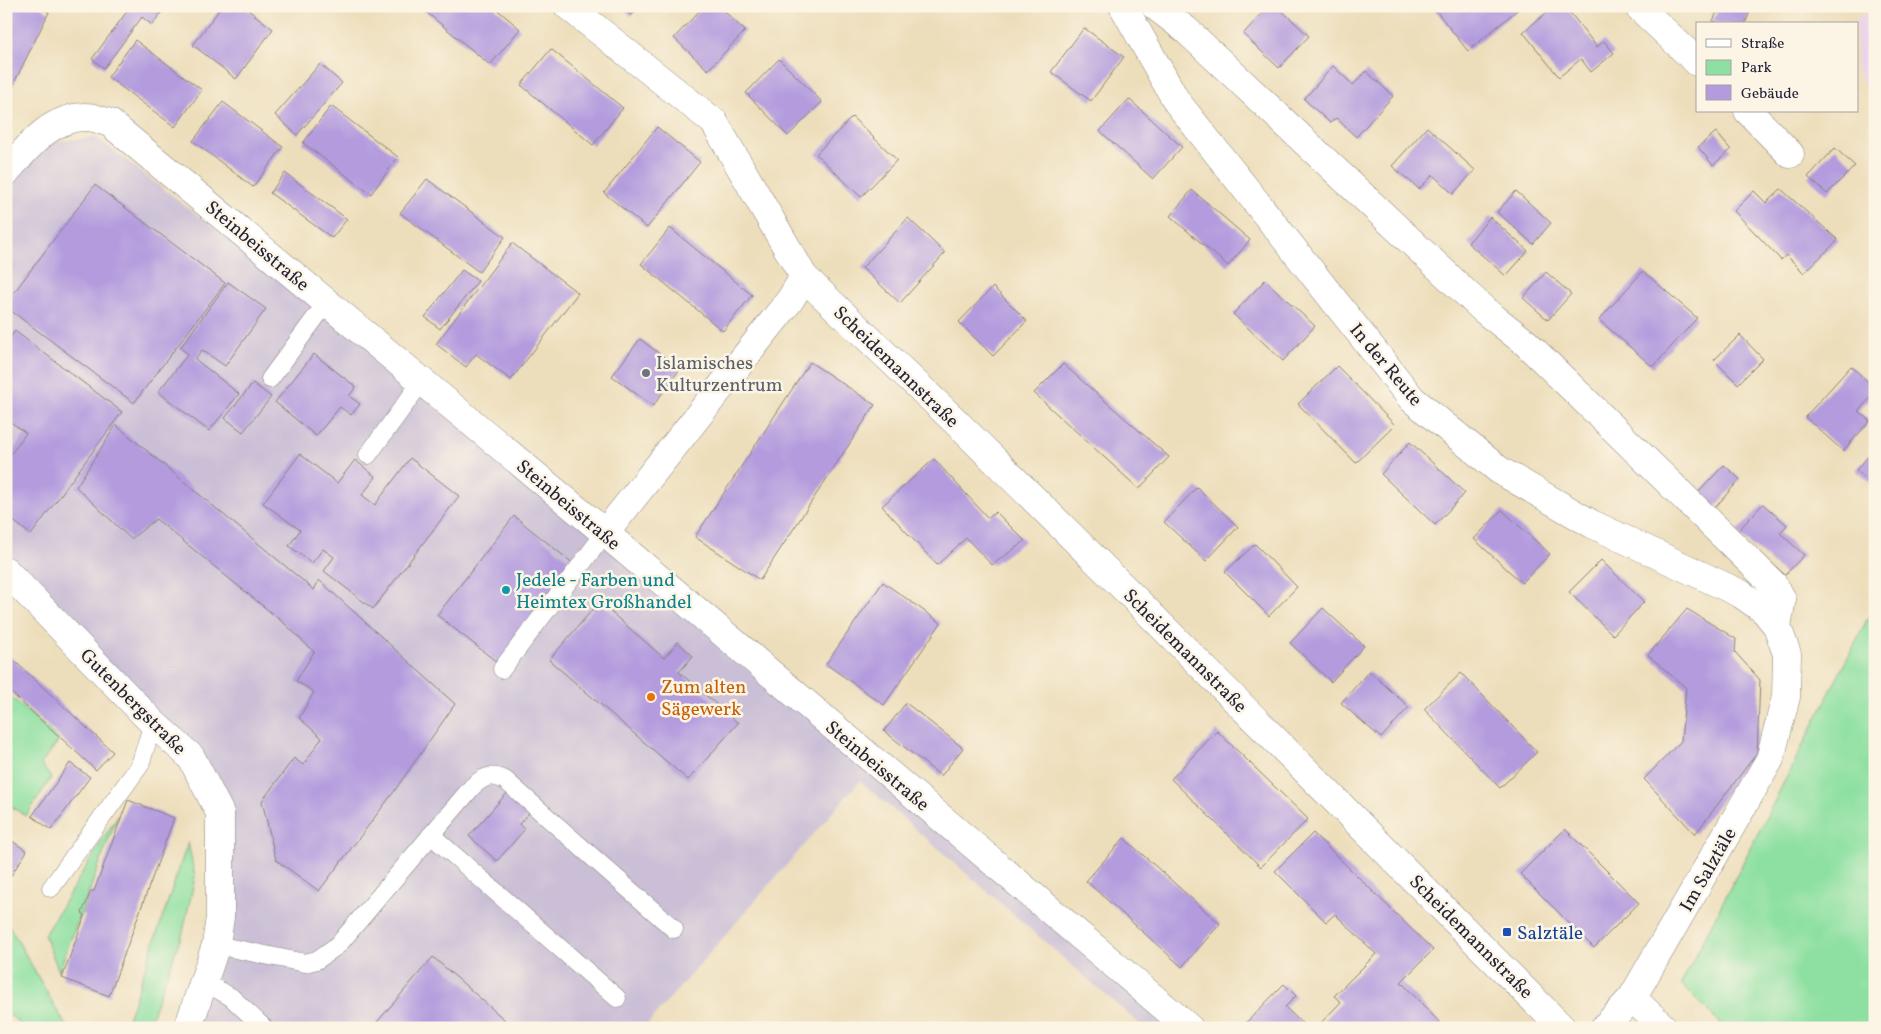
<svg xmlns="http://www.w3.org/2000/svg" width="1881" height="1034" font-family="Vollkorn,serif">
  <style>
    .built { fill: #ead1ec }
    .industrial { fill: #cabfd6 }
    .green { fill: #8de0a1; stroke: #58816e }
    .building { fill: #b39bde }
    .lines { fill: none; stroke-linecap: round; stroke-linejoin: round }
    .service-casing { stroke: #88807b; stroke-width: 19 }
    .minor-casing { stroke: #88807b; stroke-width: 29 }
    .service { stroke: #fff; stroke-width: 18 }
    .minor { stroke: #fff; stroke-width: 28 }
    .worship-dot { fill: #6b7280; stroke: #fcf5e5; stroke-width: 2 }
    .culture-dot { fill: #0f9aa8; stroke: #fcf5e5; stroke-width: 2 }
    .food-dot { fill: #e8710a; stroke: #fcf5e5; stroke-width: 2 }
    .transit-dot { fill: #1a4fb4; stroke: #fcf5e5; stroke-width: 2 }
    .labels { text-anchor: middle; stroke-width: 5; stroke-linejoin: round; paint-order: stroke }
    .street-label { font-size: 19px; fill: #22223b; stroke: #fcf5e5 }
    .worship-label { font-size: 19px; fill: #5b616d; stroke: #fcf5e5; text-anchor: start }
    .culture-label { font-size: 19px; fill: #0d838f; stroke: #fcf5e5; text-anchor: start }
    .food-label { font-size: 19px; fill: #c56008; stroke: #fcf5e5; text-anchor: start }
    .transit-label { font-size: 19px; fill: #164399; stroke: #fcf5e5; text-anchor: start }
  </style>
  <rect width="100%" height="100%" fill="#fcf5e5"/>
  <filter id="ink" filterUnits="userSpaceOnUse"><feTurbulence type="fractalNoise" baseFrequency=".02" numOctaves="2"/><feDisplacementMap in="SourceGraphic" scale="10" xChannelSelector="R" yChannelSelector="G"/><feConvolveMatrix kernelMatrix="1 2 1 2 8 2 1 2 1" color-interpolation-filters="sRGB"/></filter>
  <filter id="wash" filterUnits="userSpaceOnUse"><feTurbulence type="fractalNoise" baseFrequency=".0096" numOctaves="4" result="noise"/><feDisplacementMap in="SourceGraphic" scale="20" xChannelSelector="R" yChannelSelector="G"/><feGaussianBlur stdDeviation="1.12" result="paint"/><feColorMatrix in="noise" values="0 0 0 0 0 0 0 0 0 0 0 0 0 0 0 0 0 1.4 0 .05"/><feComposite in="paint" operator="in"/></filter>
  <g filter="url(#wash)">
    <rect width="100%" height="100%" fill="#eddebb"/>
    <polygon class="built" points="1873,6 1875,6 1875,94 1868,90 1857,70 1857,24 1853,24"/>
    <polygon class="industrial" points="96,137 486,438 1174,1028 1144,1028 860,781 644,1028 188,1028 216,945 220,813 191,757 6,582 6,191 48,142"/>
    <g class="green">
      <polygon points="1875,604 1875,1028 1725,1028 1681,984"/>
      <polygon points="6,692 59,740 41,764 51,778 26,816 6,803"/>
      <polygon points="118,815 59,971 44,935"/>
      <polygon points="188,842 195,877 183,932 147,1028 125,1028"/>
      <polygon points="6,920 67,1028 24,1028 6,1011"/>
    </g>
    <g id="blocks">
      <g class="building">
        <polygon points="6,6 38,6 49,12 10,91 6,89"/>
        <polygon points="131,6 166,6 152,25 142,17 104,68 92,59"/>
        <polygon points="222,6 243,6 273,29 236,79 193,45"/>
        <polygon points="419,6 493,6 520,29 490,65"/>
        <polygon points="621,6 640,6 631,16"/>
        <polygon points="704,6 719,6 745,31 708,70 674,38"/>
        <polygon points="1269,6 1277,6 1309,36 1279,68 1243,34"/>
        <polygon points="1432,6 1522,6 1468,51"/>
        <polygon points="1555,6 1565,6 1597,47 1604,41 1614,53 1591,72 1581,59 1559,77 1523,32"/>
        <polygon points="1701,6 1752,6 1745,24 1721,24 1713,21 1717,12"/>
        <polygon points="1084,28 1124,57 1091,101 1051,72"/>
        <polygon points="135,40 202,90 175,127 108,77"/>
        <polygon points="551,49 623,108 593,145 521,85"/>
        <polygon points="779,59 822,102 788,136 746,93"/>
        <polygon points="320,64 342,83 297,135 275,115"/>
        <polygon points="1333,66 1353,85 1366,71 1393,96 1356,137 1336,118 1330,123 1304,99"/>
        <polygon points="1129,99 1182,147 1153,179 1100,131"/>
        <polygon points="223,102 283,147 253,187 193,141"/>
        <polygon points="331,106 398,157 371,194 303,143"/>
        <polygon points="852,117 897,160 861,197 816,154"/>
        <polygon points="657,127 700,162 647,228 604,193"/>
        <polygon points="1427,127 1475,170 1453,194 1433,175 1419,189 1392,166"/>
        <polygon points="1716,132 1731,150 1713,165 1698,147"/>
        <polygon points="1835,148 1855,166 1827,194 1808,177"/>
        <polygon points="285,173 347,219 332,238 270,193"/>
        <polygon points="427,179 505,237 479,272 400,213"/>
        <polygon points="95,185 225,283 134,403 6,307 6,303"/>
        <polygon points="1781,189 1838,240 1804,273 1786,255 1781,260 1734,211 1754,191 1766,203"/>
        <polygon points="1192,190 1250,240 1228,266 1170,216"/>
        <polygon points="1516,191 1551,223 1533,244 1497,212"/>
        <polygon points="1490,217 1528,251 1506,276 1468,243"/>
        <polygon points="908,218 945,253 900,303 862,268"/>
        <polygon points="670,228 752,295 723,331 641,264"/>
        <polygon points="512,243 578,293 511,380 476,354 466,367 436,344"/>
        <polygon points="462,270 478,281 440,329 425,317"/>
        <polygon points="1643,271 1697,318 1653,367 1599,320"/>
        <polygon points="1546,272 1571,294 1548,320 1523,298"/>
        <polygon points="1265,280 1315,326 1283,361 1233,314"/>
        <polygon points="228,282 266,309 225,366 202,350 195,359 239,394 209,431 158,392 188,354 180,348"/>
        <polygon points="993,287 1027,321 993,356 959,322"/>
        <polygon points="15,331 122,412 31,535 6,515 6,461 26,433 6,419 6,342"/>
        <polygon points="1740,335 1763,359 1738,384 1714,360"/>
        <polygon points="640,339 680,369 653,406 612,376"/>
        <polygon points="314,354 356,387 349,396 360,404 351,415 340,407 316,436 275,402"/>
        <polygon points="810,362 875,405 760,580 695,537"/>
        <polygon points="1063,364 1169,457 1139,489 1034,393"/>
        <polygon points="1337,366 1395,425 1356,463 1298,404"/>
        <polygon points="1851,366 1875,388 1875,393 1858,411 1870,421 1843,451 1805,417"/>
        <polygon points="253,383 271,397 243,432 225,418"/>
        <polygon points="116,425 314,590 319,580 455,704 393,793 319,891 276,860 262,801 294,758 303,765 322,738 299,718 314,692 296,681 314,652 285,624 156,519 131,539 76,487"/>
        <polygon points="1410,442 1465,493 1435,525 1381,474"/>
        <polygon points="1875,449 1875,487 1856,470"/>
        <polygon points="300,454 337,483 355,460 376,477 362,495 375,505 410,458 459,496 373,609 324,571 334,557 323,549 312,563 289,546 300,530 263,503"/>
        <polygon points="934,459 988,518 996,512 1025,541 992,565 966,538 937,565 882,506"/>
        <polygon points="1724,465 1740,479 1712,511 1695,496"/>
        <polygon points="1197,487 1238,527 1206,561 1164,522"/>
        <polygon points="1763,504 1787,525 1780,533 1804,555 1785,575 1737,532"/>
        <polygon points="1502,510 1550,554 1522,583 1474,539"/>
        <polygon points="514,516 575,565 498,663 437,615"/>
        <polygon points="1255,544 1297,587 1269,616 1225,572"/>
        <polygon points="1601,560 1644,602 1613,635 1569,592"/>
        <polygon points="883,582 941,623 884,705 826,664"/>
        <polygon points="599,602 664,658 678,642 693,656 679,672 738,723 688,780 549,660"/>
        <polygon points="1323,608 1364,646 1331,682 1290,643"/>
        <polygon points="1687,609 1736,639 1735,652 1760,680 1757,753 1695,834 1644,779 1681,741 1686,688 1648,655"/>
        <polygon points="6,653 113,752 96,770 6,688"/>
        <polygon points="1369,671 1409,707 1381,738 1341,703"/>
        <polygon points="1461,673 1537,752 1500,788 1424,709"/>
        <polygon points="906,703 963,748 941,776 884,731"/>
        <polygon points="1217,731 1308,819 1261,867 1171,779"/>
        <polygon points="70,763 90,777 51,830 32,816"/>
        <polygon points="507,793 529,813 519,824 525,829 497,861 469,836"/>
        <polygon points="128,800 174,818 109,996 62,978 85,915 82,913 86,903 91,891 94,891"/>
        <polygon points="1565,829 1639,903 1594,948 1520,874"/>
        <polygon points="1313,833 1433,950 1401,982 1445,1028 1316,1028 1341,1002 1334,996 1376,954 1335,914 1326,922 1275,871"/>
        <polygon points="6,837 27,851 6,883"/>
        <polygon points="1124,838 1220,924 1182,967 1086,881"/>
        <polygon points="433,957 514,1028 372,1028"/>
        <polygon points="1284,984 1296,996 1285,1007 1307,1028 1241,1028"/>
      </g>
    </g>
  </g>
  <g filter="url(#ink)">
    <use href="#blocks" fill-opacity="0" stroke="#88807b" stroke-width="1"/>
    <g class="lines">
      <defs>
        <g id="service">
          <polyline points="270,379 327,302"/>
          <polyline points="368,455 422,381"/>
          <polyline points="502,669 605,533"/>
          <polyline points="431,835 617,998"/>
          <polyline points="51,888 140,765 153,723"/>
          <path d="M 216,945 L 305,963 L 317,960 L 338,945 L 472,787 C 483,777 491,773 505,780 L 674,929"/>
          <polyline points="204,982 231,997 264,1028"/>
        </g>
        <g id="minor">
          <polyline points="568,6 714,122 804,277 956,422 1130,594 1562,1028"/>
          <polyline points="1123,6 1177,102 1412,399 1499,470 1592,524 1741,594 1764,610 1777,626 1787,654 1786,697 1770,759 1632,998 1604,1028"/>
          <polyline points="1155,6 1185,29 1484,310 1526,343 1773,584 1782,599 1777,626"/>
          <polyline points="1638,6 1697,62"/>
          <polyline points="1748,111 1790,154"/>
          <path d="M 6,172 C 28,147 51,116 87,117 C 94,117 103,121 110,123 L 605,533 L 1189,1028"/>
          <polyline points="605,533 790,300 804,277"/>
          <polyline points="6,571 153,723 191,757 220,813 220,917 216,945 188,1028"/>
          <polyline points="1632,998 1664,1028"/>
        </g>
      </defs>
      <use href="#service" class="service-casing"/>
      <use href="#minor" class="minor-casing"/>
      <use href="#service" class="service"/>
      <use href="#minor" class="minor"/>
    </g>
  </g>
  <circle class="worship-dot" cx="646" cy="373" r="5"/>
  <circle class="culture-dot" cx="506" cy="590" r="5"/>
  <circle class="food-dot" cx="651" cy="697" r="5"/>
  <rect class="transit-dot" x="1502" y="927" width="10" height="10" rx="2.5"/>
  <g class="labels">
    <g class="street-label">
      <text transform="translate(258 245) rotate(40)" y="7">Steinbeisstraße</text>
      <text transform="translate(1387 364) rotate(50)" y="7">In der Reute</text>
      <text transform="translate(897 366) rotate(44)" y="7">Scheidemannstraße</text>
      <text transform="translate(569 504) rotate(40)" y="7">Steinbeisstraße</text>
      <text transform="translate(1186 650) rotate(45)" y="7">Scheidemannstraße</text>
      <text transform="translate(134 701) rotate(45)" y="7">Gutenbergstraße</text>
      <text transform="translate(878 765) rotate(40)" y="7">Steinbeisstraße</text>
      <text transform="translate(1707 869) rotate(-60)" y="7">Im Salztäle</text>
      <text transform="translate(1472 936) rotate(45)" y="7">Scheidemannstraße</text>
    </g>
    <g class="worship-label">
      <text x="656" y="369">Islamisches<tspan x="656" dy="22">Kulturzentrum</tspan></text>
    </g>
    <g class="culture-label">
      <text x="516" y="586">Jedele - Farben und<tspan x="516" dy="22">Heimtex Großhandel</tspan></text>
    </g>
    <g class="food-label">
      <text x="661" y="693">Zum alten<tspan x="661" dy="22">Sägewerk</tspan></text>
    </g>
    <g class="transit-label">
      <text x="1517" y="939">Salztäle</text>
    </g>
  </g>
  <rect width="1881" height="1034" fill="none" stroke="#fcf5e5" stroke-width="25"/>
  <rect x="1696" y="22" width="162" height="90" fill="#fcf5e5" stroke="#a5a1a1"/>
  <rect x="1706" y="39" width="25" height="8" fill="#ffffff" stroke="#a5a1a1"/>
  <text x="1741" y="48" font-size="15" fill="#22223b">Straße</text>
  <rect x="1706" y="60" width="25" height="15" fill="#8de0a1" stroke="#a5a1a1"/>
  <text x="1741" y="72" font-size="15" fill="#22223b">Park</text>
  <rect x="1706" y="85" width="25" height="15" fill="#b39bde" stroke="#a5a1a1"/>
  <text x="1741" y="98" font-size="15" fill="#22223b">Gebäude</text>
</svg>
